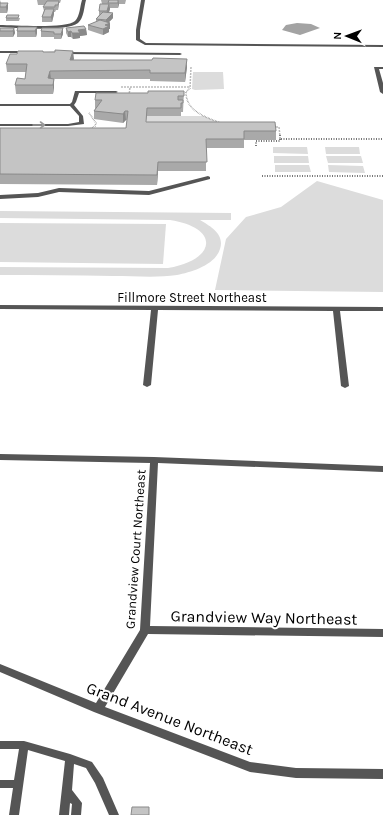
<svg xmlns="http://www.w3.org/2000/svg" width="383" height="815" font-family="Karla,sans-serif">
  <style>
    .green { fill: #dcdcdc }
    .water { fill: #a3a3a3 }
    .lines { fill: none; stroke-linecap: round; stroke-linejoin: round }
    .path-far1 { stroke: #777; stroke-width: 1.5; stroke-dasharray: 0.5 1; stroke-linecap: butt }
    .path { stroke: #777; stroke-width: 2; stroke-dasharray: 1 1.5; stroke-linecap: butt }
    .lane { fill: #555; fill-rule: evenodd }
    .street { fill: #555; fill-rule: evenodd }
    .wall { fill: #a9a9a9 }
    .shaded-wall { fill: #898989 }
    .building { fill: #c4c4c4; stroke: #898989 }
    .oneway { stroke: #999 }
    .labels { text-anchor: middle; stroke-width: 4; stroke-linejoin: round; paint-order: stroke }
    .street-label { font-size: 13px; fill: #000; stroke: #fff }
    .near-street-label { font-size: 16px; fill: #000; stroke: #fff }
  </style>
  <rect width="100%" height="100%" fill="#fff"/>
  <g class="green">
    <polygon points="193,72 223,72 224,89 195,90 192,89"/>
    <polygon points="147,116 204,116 222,124 146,131"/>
    <polygon points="273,147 307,147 308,154 273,153"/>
    <polygon points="325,147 359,147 360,154 326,154"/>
    <polygon points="274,156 308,156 309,163 274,163"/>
    <polygon points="326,156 361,156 363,163 328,163"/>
    <polygon points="275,165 309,165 311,172 275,172"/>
    <polygon points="328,165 363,166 365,173 329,172"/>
    <polygon points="317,181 383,200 383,292 215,290 226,239 246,217 281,207"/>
    <path d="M 0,211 L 231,213 L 231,220 L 200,220 C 210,226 225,234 220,249 C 215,265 192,272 177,275 C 157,278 134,276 113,276 C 75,275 38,275 0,275 L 0,267 L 168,268 C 216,260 221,228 170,220 L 0,218 Z"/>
    <polygon points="0,223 166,224 163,264 0,262"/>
  </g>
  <polygon class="water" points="297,23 311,24 320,28 300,35 282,30 286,25"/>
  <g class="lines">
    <g class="path-far1">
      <path d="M 191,67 L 190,88 L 186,92 C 186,111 205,117 221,123"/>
      <polyline points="121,87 190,87"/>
      <polyline points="129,96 130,87"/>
      <polyline points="89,113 96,123 95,126 90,129"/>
      <polyline points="273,127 279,127 280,136"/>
    </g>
    <g class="path">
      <polyline points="280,135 280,139 383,139"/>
      <polyline points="256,146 256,141 280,141 280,139"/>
      <polyline points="262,176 383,176"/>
    </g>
    <g class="lane">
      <polygon points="141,0 145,0 140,30 140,39 146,43 383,45 383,47 145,45 136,40 136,30"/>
      <polygon points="0,51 26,51 28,52 26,53 0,53"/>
      <polygon points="63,52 180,53 182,54 180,55 64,54 63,54"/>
      <polygon points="75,91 116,91 118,92 116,93 79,93 76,102 74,105 83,116 84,124 68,126 0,126 0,124 68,124 79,122 79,116 70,106 0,106 0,104 70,104 72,102"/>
      <polygon points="208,176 210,177 210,179 149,195 59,192 38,197 0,199 0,195 38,193 59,188 149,191"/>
      <polygon points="0,741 24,741 70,754 92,762 103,778 119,815 109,815 95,783 86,768 74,764 72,790 82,803 81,815 71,815 72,804 70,803 69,815 59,815 65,761 28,750 19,815 9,815 13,788 0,788 0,780 14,780 19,749 0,749"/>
    </g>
    <g class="street">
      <path d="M 82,0 L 86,0 C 84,7 84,18 78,23 C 67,32 15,28 0,27 L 0,25 C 13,25 67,29 75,21 C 80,16 80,6 82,0 Z"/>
      <polygon points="374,67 383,67 383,69 379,69 383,83 383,94 380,92"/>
      <polygon points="0,305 383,307 383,311 340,311 349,386 345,388 341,386 333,311 158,310 151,385 147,387 143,385 151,310 0,309"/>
      <polygon points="0,454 154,457 383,466 383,472 158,463 150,626 383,629 383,637 148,634 105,707 250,762 296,768 383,769 383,779 296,778 250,772 94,712 0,672 0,664 96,703 140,630 150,463 0,460"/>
    </g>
  </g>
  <g class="wall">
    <polygon points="0,0 1,3 8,3 8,8 7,13 0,13"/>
    <polygon points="37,0 61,0 60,3 59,3 59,6 58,10 56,10 55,12 54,12 54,14 52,22 42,22 42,17 44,11 43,7 45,5 38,5"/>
    <polygon points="101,0 126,0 125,4 119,4 118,8 110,8 109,12 113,13 113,18 108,23 110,23 110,29 109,29 109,32 103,35 88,30 88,25 96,22 96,19 99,15 99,11 102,4"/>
    <polygon points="6,18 20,18 19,21 6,21"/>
    <polygon points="37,27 37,33 36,37 17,37 17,31"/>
    <polygon points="0,28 14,28 15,33 13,37 0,37"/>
    <polygon points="42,28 63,34 61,39 54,39 54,37 41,37 41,31"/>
    <polygon points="66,28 86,29 87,35 80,36 80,38 73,39 71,37 68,37 66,33"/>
    <polygon points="73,51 73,60 187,67 185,82 150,81 150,79 54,79 54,87 53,94 16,94 15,85 25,79 26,72 7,72 6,64 17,54 43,52"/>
    <polygon points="184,91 183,112 181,112 181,116 147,116 146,122 276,131 276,140 244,140 244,148 206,148 206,171 158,171 157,185 0,184 0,128 126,128 127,120 126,120 123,123 94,119 94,111 95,109 95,100 148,93"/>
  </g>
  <g class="shaded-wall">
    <polygon points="118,0 119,4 118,8"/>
    <polygon points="8,3 8,8 7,13 6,7"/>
    <polygon points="109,4 110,9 108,16 107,11"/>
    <polygon points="54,9 54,14 52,22 51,17"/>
    <polygon points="113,13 113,18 106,25 110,23 110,29 109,29 109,32 103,35 103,29 105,25 106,25 106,20"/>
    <polygon points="37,27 37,33 36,37 35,31"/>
    <polygon points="14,28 15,33 13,37 13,31"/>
    <polygon points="63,28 63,34 61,39 61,34"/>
    <polygon points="86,29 87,35 80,36 80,38 73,39 72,33 78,30"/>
    <polygon points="71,31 71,37 68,37 68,32"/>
    <polygon points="73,51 74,59 71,68 70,60"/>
    <polygon points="187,59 187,67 185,82 185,73"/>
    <polygon points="50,71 51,79 48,78"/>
    <polygon points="54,79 54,87 53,94 53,85"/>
    <polygon points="125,111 126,120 123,123 123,114"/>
    <polygon points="158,162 158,171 157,185 157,175"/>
  </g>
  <g class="building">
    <polygon points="109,0 118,0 118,3 108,3"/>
    <polygon points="47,1 59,1 58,5 55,5 55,7 43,7"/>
    <polygon points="0,3 8,3 6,7 0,7"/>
    <polygon points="100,4 109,4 107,11 99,11"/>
    <polygon points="45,9 54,9 51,17 42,17"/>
    <polygon points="103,12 113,13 106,20 96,19"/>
    <polygon points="7,15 19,15 18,18 6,18"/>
    <polygon points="100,20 110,23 105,25 109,26 103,29 88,25"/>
    <polygon points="84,26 86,29 78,30 80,33 72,33 71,31 68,32 66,28"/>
    <polygon points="18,27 37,27 35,31 17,31"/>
    <polygon points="0,28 14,28 13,31 0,31"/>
    <polygon points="42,28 63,28 61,34 54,34 54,32 41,31"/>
    <polygon points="55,50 73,51 70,60 152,60 153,58 187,59 185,73 150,73 150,70 50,71 48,78 54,79 53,85 15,85 17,78 25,79 27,64 6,64 10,54 17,54 18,51 43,51 43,52 55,52"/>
    <polygon points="148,91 184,91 184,96 178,96 178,100 183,100 183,103 181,103 181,108 147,108 146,122 275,122 276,131 244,131 244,139 206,139 207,162 158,162 157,175 0,174 0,128 126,128 128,111 125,111 123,114 94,111 102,100 95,100 96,93 148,93"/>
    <polygon points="132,807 149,807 149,815 131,815"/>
  </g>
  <defs><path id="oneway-shaft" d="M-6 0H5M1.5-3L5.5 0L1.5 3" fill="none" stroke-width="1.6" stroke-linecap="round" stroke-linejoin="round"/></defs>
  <use class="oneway" href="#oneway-shaft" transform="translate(39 125)"/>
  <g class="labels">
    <g class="street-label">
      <text x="192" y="302">Fillmore Street Northeast</text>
      <text transform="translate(135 549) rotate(-86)" y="5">Grandview Court Northeast</text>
    </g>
    <g class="near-street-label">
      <text transform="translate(264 617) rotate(1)" y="6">Grandview Way Northeast</text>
      <text transform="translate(170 718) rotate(21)" y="6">Grand Avenue Northeast</text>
    </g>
  </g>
  <g transform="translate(347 36) rotate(271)" stroke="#ffffff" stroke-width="3" paint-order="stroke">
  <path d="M0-3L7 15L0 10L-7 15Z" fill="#000000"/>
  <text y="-6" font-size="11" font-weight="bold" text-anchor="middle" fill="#000000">N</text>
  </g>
</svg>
